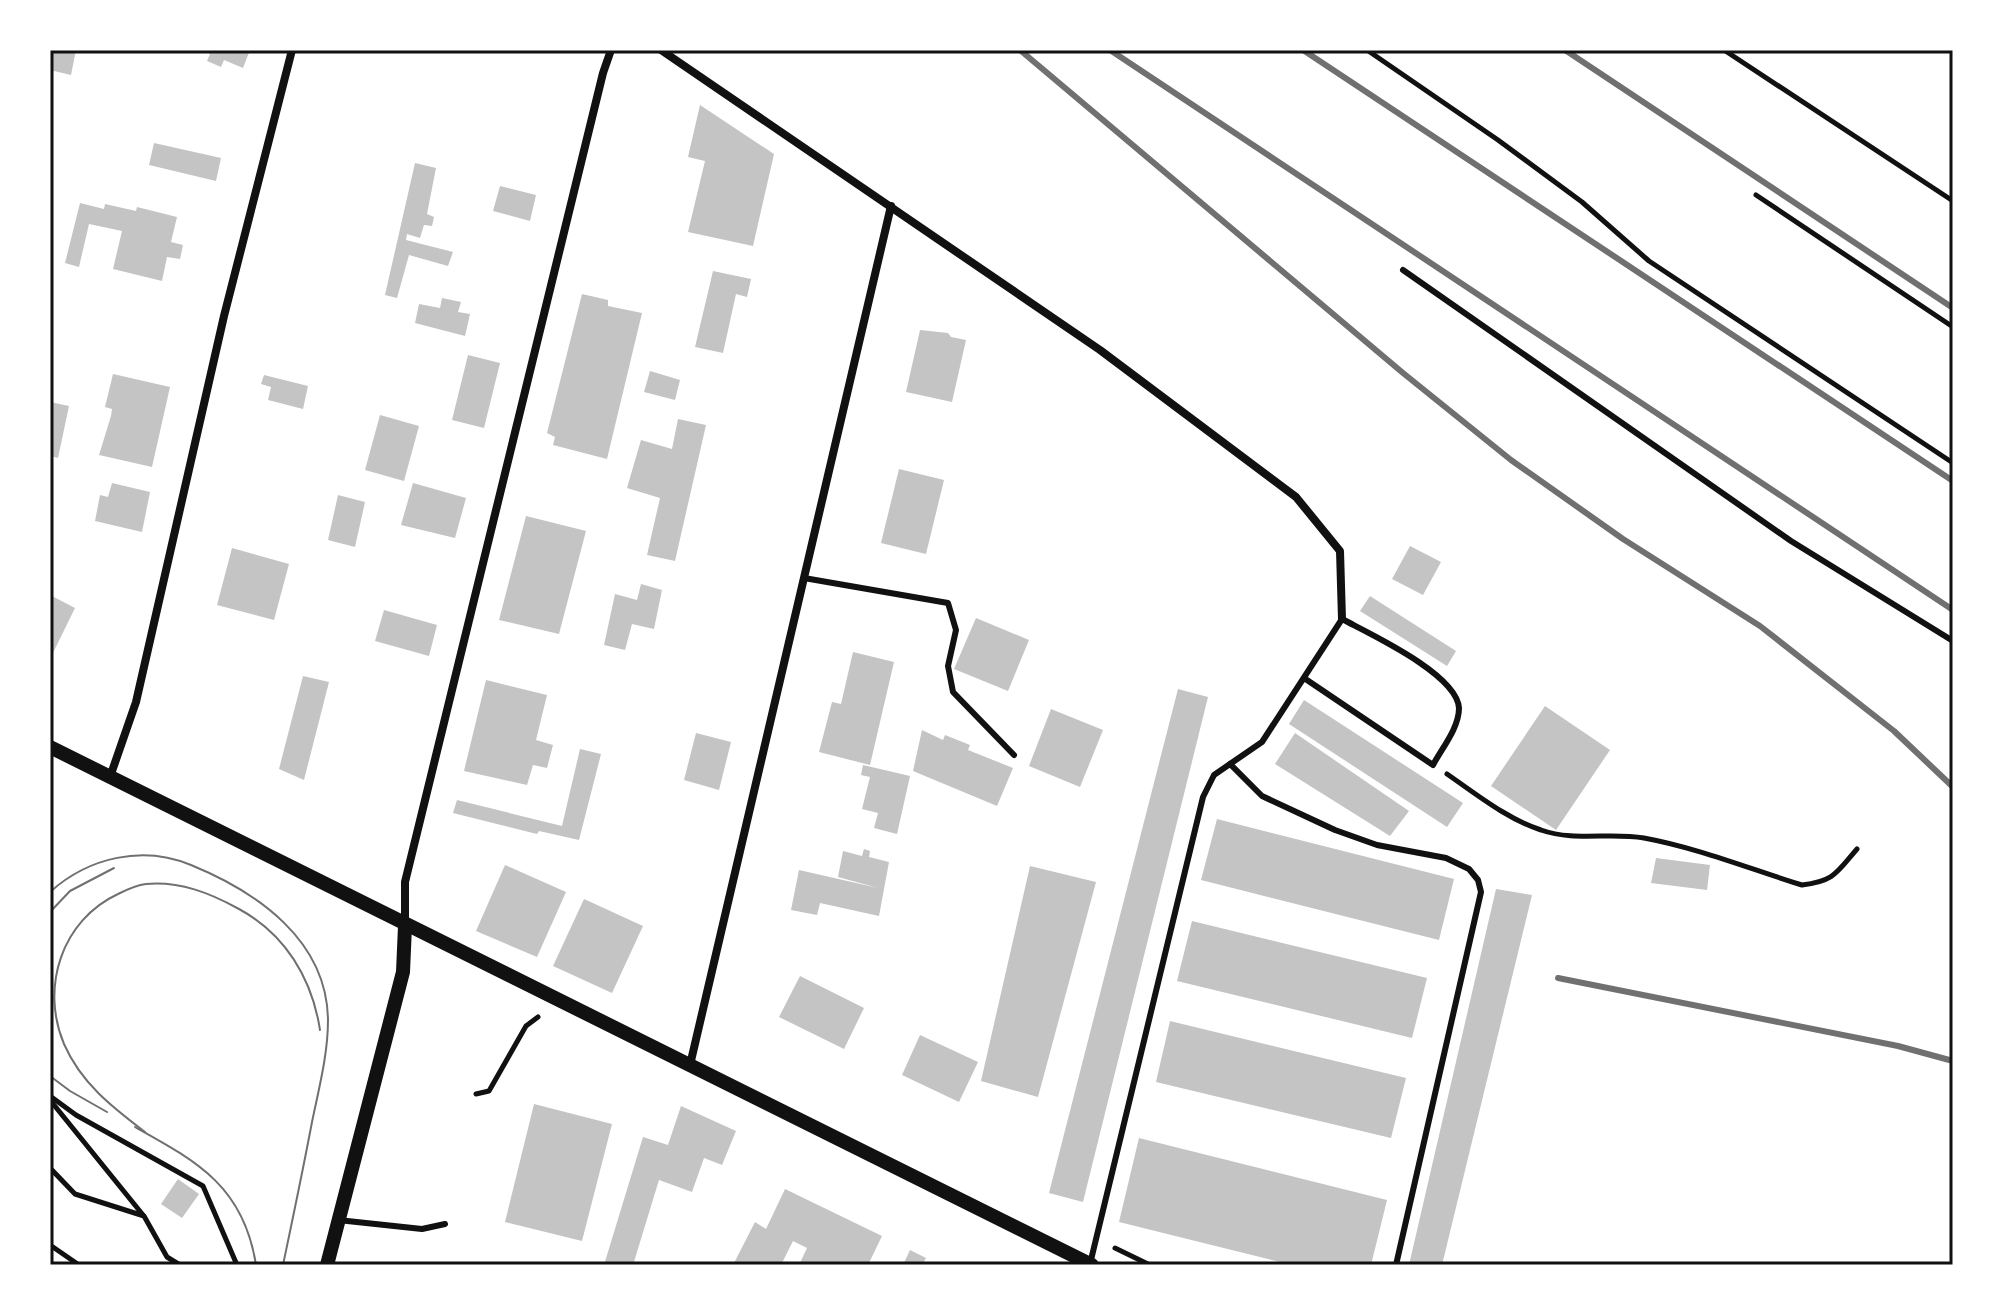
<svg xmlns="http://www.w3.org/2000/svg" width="2003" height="1315" font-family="Inter,sans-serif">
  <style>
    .building { fill: #c4c4c4 }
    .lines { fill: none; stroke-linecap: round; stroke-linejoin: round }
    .path { stroke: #111; stroke-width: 5 }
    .service { stroke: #111; stroke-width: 6 }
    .minor { stroke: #111; stroke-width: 8 }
    .tertiary { stroke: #111; stroke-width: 14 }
    .tram { stroke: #707070; stroke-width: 2 }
    .rail { stroke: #707070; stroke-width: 6 }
    .neatline { fill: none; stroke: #111; stroke-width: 3 }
  </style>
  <rect width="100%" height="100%" fill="#fff"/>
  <g class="building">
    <polygon points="50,50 76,50 71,75 50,70"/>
    <polygon points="202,50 250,50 243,68 224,60 221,67 207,61 210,54"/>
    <polygon points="700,105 774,154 753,246 688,232 705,161 688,157"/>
    <polygon points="154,143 221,158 216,181 149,165"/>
    <polygon points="415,163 436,168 427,214 434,217 432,226 424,225 420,238 407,234 406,240 453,252 448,266 409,255 397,298 385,295"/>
    <polygon points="500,186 536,195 530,221 493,211"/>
    <polygon points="80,203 104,209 105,204 136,211 137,207 177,217 171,242 183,245 180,259 167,257 162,281 113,269 122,231 89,224 79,267 65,263"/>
    <polygon points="713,271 751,279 747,297 736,294 723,353 695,347"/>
    <polygon points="582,294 608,300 608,306 642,313 607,459 553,445 555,437 547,433"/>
    <polygon points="442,298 461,302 458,312 470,314 465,336 415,323 419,304 440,308"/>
    <polygon points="920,330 948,333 951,337 966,340 952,402 906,392"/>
    <polygon points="468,355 500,363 484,428 452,420"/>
    <polygon points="650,371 680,380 675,400 644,392"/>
    <polygon points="113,374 170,387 152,467 99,455 111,416 112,409 105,407"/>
    <polygon points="264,375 308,386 303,409 268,400 271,387 261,384"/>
    <polygon points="50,402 69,406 58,458 50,456"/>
    <polygon points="380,415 419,426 404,481 365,470"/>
    <polygon points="678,419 706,425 675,561 647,555 660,498 627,488 641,440 672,449"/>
    <polygon points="899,469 944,480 926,554 881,543"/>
    <polygon points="112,483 150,492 142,532 95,521 100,495 108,497"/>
    <polygon points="413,483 466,498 455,538 401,525"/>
    <polygon points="338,495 365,502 355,547 328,540"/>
    <polygon points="526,516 586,531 559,634 499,620"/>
    <polygon points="1410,546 1441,562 1423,595 1392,579"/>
    <polygon points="232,548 289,564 274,620 217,605"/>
    <polygon points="641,584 662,590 654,629 632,624 625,650 604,645 615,594 637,600"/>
    <polygon points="50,595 75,608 50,659"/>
    <polygon points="1370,596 1456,651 1447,666 1360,611"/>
    <polygon points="384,610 437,625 429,656 375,641"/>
    <polygon points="976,618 1029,640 1008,691 954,669"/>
    <polygon points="853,652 894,662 870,765 819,752 832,702 841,704"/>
    <polygon points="303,676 329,682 304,780 279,769"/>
    <polygon points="486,680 547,695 536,740 553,745 547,768 533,765 527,785 464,771"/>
    <polygon points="1178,689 1208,697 1083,1202 1049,1193"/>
    <polygon points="1304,700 1463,803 1447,827 1289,724"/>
    <polygon points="1545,706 1610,750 1556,830 1491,786"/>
    <polygon points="1051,709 1103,730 1080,787 1029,766"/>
    <polygon points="922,730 943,740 945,735 970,745 968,750 1013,768 997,806 913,771"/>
    <polygon points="696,733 731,742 719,790 684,780"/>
    <polygon points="1295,733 1409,811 1390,836 1275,764"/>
    <polygon points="580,749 601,754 579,840 539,831 537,834 453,813 457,800 562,826"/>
    <polygon points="863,765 910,776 897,834 874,828 878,813 862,809 870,777 861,775"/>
    <polygon points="1217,819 1454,879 1439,940 1201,880"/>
    <polygon points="864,849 870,851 869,857 889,862 879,916 820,903 817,915 791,910 799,870 878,888 838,877 843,851 862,856"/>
    <polygon points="1656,858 1710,865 1707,890 1651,883"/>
    <polygon points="505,865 566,892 537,957 476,931"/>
    <polygon points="1030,866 1096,882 1038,1097 981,1081"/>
    <polygon points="1496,889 1532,895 1442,1265 1409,1265"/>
    <polygon points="584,899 643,926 612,993 553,966"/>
    <polygon points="1192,921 1427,978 1412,1038 1177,981"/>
    <polygon points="800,976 864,1008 844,1049 779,1017"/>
    <polygon points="1170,1021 1406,1078 1391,1138 1156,1082"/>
    <polygon points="920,1035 978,1062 959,1102 902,1075"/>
    <polygon points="534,1104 612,1124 582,1241 505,1222"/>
    <polygon points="681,1106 736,1131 722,1165 704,1158 692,1192 659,1180 633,1265 604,1265 643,1137 668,1145"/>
    <polygon points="1139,1138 1387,1200 1371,1265 1292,1265 1119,1222"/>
    <polygon points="178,1179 199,1194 182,1218 161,1204"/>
    <polygon points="785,1189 882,1236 868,1265 799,1265 807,1248 793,1241 781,1265 733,1265 755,1222 766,1229"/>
    <polygon points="910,1250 926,1258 922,1265 903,1265"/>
  </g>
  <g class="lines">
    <g class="path">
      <polyline points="1367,50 1498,140 1582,202 1649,261 1953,463"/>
      <polyline points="1724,50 1953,201"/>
      <polyline points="1756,195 1953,327"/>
      <path d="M 1447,774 C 1476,794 1507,819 1541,830 C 1575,842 1609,832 1644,838 C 1698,848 1750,869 1802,885 C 1835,881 1837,872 1857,849"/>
      <polyline points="476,1094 489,1091 526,1026 538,1017"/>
      <polyline points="50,1096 76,1115 203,1186 237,1265"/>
      <polyline points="50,1100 143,1215"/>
      <polyline points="50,1168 75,1194 144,1216 167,1257 180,1265"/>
      <polyline points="50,1245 79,1265"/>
      <polyline points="1115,1248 1150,1265"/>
    </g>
    <g class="service">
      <polyline points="1403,270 1791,541 1953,641"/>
      <polyline points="804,578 948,603 956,630 948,666 953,692 1014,755"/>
      <polyline points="1230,764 1262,796 1335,830 1377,845 1446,858 1469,869 1478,880 1481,892 1396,1265"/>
      <polyline points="338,1220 422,1229 445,1224"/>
      <path d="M 1090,1264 L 1203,797 L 1214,775 L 1262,742 L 1342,619 C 1370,634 1457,674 1459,708 C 1459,728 1442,748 1433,765 L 1304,678"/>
    </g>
    <g class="minor">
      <polyline points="661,50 1100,350 1296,497 1340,551 1342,619"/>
      <polyline points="110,777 136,702 224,316 292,50"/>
      <polyline points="405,924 405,882 603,73 611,50"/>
      <polyline points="690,1065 891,206"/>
    </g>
    <g class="tertiary">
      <polyline points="50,747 1092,1265"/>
      <polyline points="327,1265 403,972 405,926"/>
    </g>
    <g class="tram">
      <path d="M 50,892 C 89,857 143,845 191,865 C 257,892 327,940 328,1020 C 328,1054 319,1088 312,1122 C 303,1170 293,1217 283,1265"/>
      <polyline points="50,912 70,891 114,868"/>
      <polyline points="50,1076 70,1091 107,1112"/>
      <path d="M 135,1127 C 198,1162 244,1187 256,1265"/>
      <path d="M 145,1132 C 112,1107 81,1083 64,1044 C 40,987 62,920 118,894 C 126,890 137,885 146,884 C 180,881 210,893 239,909 C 285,934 312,978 320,1030"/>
    </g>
    <g class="rail">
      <polyline points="1020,50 1403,373 1511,460 1623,539 1760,626 1894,731 1953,787"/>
      <polyline points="1110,50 1953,610"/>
      <polyline points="1303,50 1953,481"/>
      <polyline points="1565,50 1953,308"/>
      <polyline points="1558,978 1898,1046 1953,1061"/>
    </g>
  </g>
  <rect width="2003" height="1315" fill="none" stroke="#ffffff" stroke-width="104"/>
  <rect x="52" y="52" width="1899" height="1211" class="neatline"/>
</svg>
